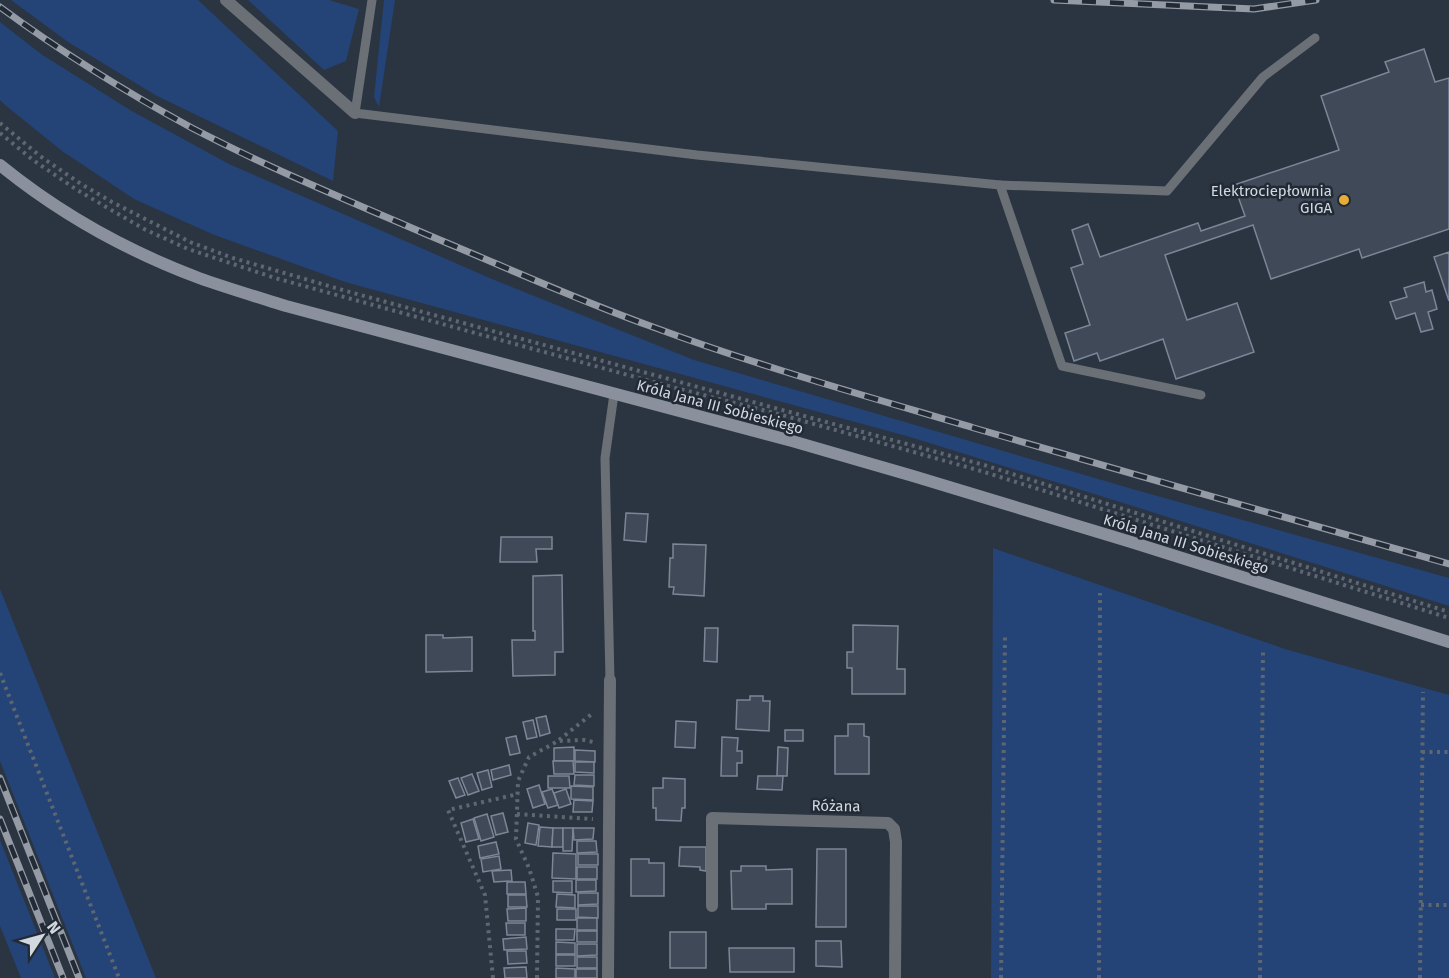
<svg xmlns="http://www.w3.org/2000/svg" width="1449" height="978" font-family="'Fira Sans',sans-serif">
  <style>
    .green { fill: #244376 }
    .building { fill: #404957; stroke: #7c8696; stroke-width: 1.5 }
    .lines { fill: none; stroke-linecap: round; stroke-linejoin: round }
    .path { stroke: #5e6671; stroke-width: 4; stroke-dasharray: 3 4.5; stroke-linecap: butt }
    .lane { stroke: #6b7076; stroke-width: 9 }
    .street { stroke: #6b7076; stroke-width: 12 }
    .secondary { stroke: #8a919c; stroke-width: 12 }
    .rail-casing { stroke: #949ba5; stroke-width: 7 }
    .rail { stroke: #222a36; stroke-width: 4.5; stroke-dasharray: 14; stroke-linecap: butt }
    .poi-dot { fill: #e8ab37; stroke: #222a36; stroke-width: 2 }
    .labels { text-anchor: middle; stroke-width: 5; stroke-linejoin: round; paint-order: stroke }
    .poi-label { font-size: 15px; fill: #d2d8e0; stroke: #222a36; text-anchor: end }
    .street-label { font-size: 15px; fill: #d2d8e0; stroke: #222a36 }
  </style>
  <rect width="100%" height="100%" fill="#2b3441"/>
  <g class="green">
    <polygon points="11,0 198,0 338,131 333,181 157,96 68,42"/>
    <polygon points="248,0 329,0 359,9 346,61 324,70"/>
    <polygon points="384,0 395,0 379,107 374,97"/>
    <polygon points="0,22 41,54 130,110 229,164 492,279 694,360 1129,488 1449,578 1449,606 1120,502 910,437 345,282 212,234 134,199 62,151 5,105 0,100"/>
    <polygon points="993,548 1285,649 1449,695 1449,978 991,978"/>
    <polygon points="0,589 156,978 86,978 0,761"/>
    <polygon points="0,840 55,978 21,978 0,926"/>
  </g>
  <g class="building">
    <polygon points="1424,49 1435,82 1449,78 1449,229 1362,258 1359,249 1271,279 1253,225 1165,255 1187,320 1237,303 1254,352 1176,379 1163,339 1100,361 1097,353 1074,361 1065,333 1090,325 1071,268 1083,264 1072,230 1088,224 1100,257 1198,223 1201,231 1245,216 1234,185 1339,150 1321,96 1389,72 1385,62"/>
    <polygon points="1449,252 1449,301 1434,257"/>
    <polygon points="1424,282 1426,292 1432,290 1437,309 1428,312 1433,329 1421,332 1415,313 1396,319 1390,302 1407,297 1404,288"/>
    <polygon points="626,513 648,514 646,542 624,540"/>
    <polygon points="501,537 552,537 552,549 536,549 537,562 500,562"/>
    <polygon points="673,544 706,545 704,596 673,594 674,587 669,587 670,558 673,558"/>
    <polygon points="562,575 563,652 555,652 555,675 513,676 512,640 535,640 535,631 533,631 533,576"/>
    <polygon points="853,625 898,626 897,669 905,669 905,694 852,694 852,668 847,668 847,652 853,652"/>
    <polygon points="705,628 718,628 717,662 704,661"/>
    <polygon points="426,635 443,635 443,638 472,637 472,671 426,672"/>
    <polygon points="750,696 763,696 763,701 770,701 769,731 736,729 737,700 750,700"/>
    <polygon points="546,716 550,733 540,736 536,718"/>
    <polygon points="533,720 537,737 527,739 523,722"/>
    <polygon points="676,721 696,722 695,748 675,747"/>
    <polygon points="848,724 864,724 864,736 869,737 869,774 835,774 835,736 848,736"/>
    <rect x="785" y="730" width="18" height="11"/>
    <polygon points="516,736 520,753 510,755 506,738"/>
    <polygon points="722,737 738,738 737,751 742,751 742,763 737,763 737,776 721,776"/>
    <polygon points="574,747 574,761 554,761 554,748"/>
    <polygon points="778,747 788,748 787,776 777,776"/>
    <polygon points="575,750 595,751 595,762 575,761"/>
    <polygon points="553,761 573,761 574,774 554,774"/>
    <polygon points="575,762 594,762 594,773 575,772"/>
    <polygon points="509,765 511,775 493,780 491,770"/>
    <polygon points="488,770 492,787 482,790 477,773"/>
    <polygon points="472,774 479,791 468,795 461,778"/>
    <polygon points="575,775 594,775 594,786 574,785"/>
    <polygon points="548,776 569,776 570,788 548,788"/>
    <polygon points="758,776 783,776 782,790 757,789"/>
    <polygon points="458,778 465,795 456,798 449,781"/>
    <polygon points="663,778 685,779 685,808 682,808 681,821 656,820 656,808 653,808 653,788 663,788"/>
    <polygon points="539,785 545,804 533,808 527,789"/>
    <polygon points="571,786 593,787 593,800 571,799"/>
    <polygon points="552,789 558,805 548,808 542,792"/>
    <polygon points="566,789 571,804 559,808 554,793"/>
    <polygon points="574,800 593,801 592,812 573,812"/>
    <polygon points="503,813 508,832 496,835 491,816"/>
    <polygon points="487,814 494,837 481,841 474,818"/>
    <polygon points="473,819 479,839 466,842 461,823"/>
    <polygon points="528,823 539,825 536,845 525,843"/>
    <polygon points="540,827 553,828 552,847 538,846"/>
    <polygon points="553,828 563,828 563,847 552,847"/>
    <polygon points="563,828 573,828 572,851 563,851"/>
    <polygon points="573,828 594,828 593,839 574,840"/>
    <polygon points="577,841 596,841 597,852 577,853"/>
    <polygon points="496,842 499,854 480,858 478,846"/>
    <polygon points="680,847 706,847 706,871 700,870 700,867 679,866"/>
    <polygon points="817,849 846,849 846,927 816,927"/>
    <polygon points="553,853 576,854 576,879 552,878"/>
    <rect x="578" y="854" width="20" height="11"/>
    <polygon points="499,856 501,869 483,872 481,859"/>
    <polygon points="631,859 649,859 649,863 664,863 664,896 631,896"/>
    <polygon points="741,866 766,866 766,870 792,869 792,904 766,904 766,909 732,909 731,871 741,871"/>
    <rect x="577" y="867" width="20" height="12"/>
    <polygon points="511,870 512,881 494,882 492,871"/>
    <polygon points="576,880 596,880 596,891 576,892"/>
    <polygon points="553,881 572,881 572,893 553,892"/>
    <polygon points="507,882 525,882 526,894 507,894"/>
    <polygon points="578,893 598,893 598,904 578,905"/>
    <polygon points="557,894 575,895 575,908 556,907"/>
    <polygon points="508,895 526,895 527,907 508,907"/>
    <polygon points="578,906 598,906 598,918 578,917"/>
    <polygon points="526,908 526,921 508,921 507,909"/>
    <rect x="557" y="909" width="19" height="11"/>
    <rect x="577" y="918" width="20" height="12"/>
    <polygon points="506,923 525,923 525,935 507,935"/>
    <polygon points="556,929 575,929 574,940 556,940"/>
    <rect x="577" y="931" width="20" height="11"/>
    <rect x="670" y="932" width="36" height="36"/>
    <polygon points="526,937 527,949 504,950 503,939"/>
    <polygon points="816,941 841,941 842,967 816,966"/>
    <polygon points="556,942 575,943 575,954 556,954"/>
    <polygon points="577,944 597,944 597,955 577,956"/>
    <polygon points="729,948 794,948 794,972 730,972"/>
    <polygon points="507,951 526,951 527,963 508,964"/>
    <rect x="556" y="955" width="19" height="11"/>
    <rect x="577" y="957" width="20" height="11"/>
    <polygon points="526,967 527,978 505,978 504,968"/>
    <polygon points="556,968 575,969 575,978 556,978"/>
    <rect x="576" y="969" width="21" height="9"/>
  </g>
  <g class="lines">
    <g class="path">
      <polyline points="0,123 40,156 81,184 112,202 190,242 233,258 346,291 984,465 1449,612"/>
      <polyline points="0,133 33,160 77,190 144,229 188,249 275,278 668,386 782,415 981,471 1449,618"/>
      <polyline points="0,673 119,978"/>
      <polyline points="559,740 593,713"/>
      <polyline points="1422,752 1449,752"/>
      <polyline points="517,814 593,819"/>
      <polyline points="1421,905 1449,905"/>
      <polyline points="493,978 485,895 448,810 518,794"/>
      <polyline points="537,978 538,897 529,868 516,839 518,781 529,757 558,741 584,740 593,742"/>
      <polyline points="1001,978 1005,636"/>
      <polyline points="1099,978 1100,593"/>
      <polyline points="1260,978 1263,649"/>
      <polyline points="1420,978 1423,692"/>
    </g>
    <g class="lane">
      <polyline points="372,0 355,113 697,155 1000,185 1062,366 1201,395"/>
      <polyline points="1000,185 1167,191 1263,77 1315,38"/>
      <polyline points="610,680 605,458 614,394"/>
    </g>
    <g class="street">
      <polyline points="226,0 355,113"/>
      <polyline points="712,906 712,818 888,823 894,829 896,842 895,978"/>
      <polyline points="608,978 610,680"/>
    </g>
    <path class="secondary" d="M 0,165 C 59,213 127,251 199,278 C 227,288 257,297 286,306 L 792,441 L 913,476 L 1131,542 L 1449,642"/>
    <defs>
      <g id="rail">
        <polyline points="1054,0 1254,9 1316,0"/>
        <path d="M 0,7 C 61,52 126,92 192,128 C 269,168 349,201 428,235 C 503,266 577,300 653,327 C 758,366 866,396 974,428 C 1132,474 1291,519 1449,564"/>
        <polyline points="0,778 79,978"/>
        <polyline points="0,819 63,978"/>
      </g>
    </defs>
    <use href="#rail" class="rail-casing"/>
    <use href="#rail" class="rail"/>
  </g>
  <circle class="poi-dot" cx="1344" cy="200" r="6"/>
  <g class="labels">
    <g class="poi-label">
      <text x="1332" y="196">Elektrociepłownia<tspan x="1332" dy="17">GIGA</tspan></text>
    </g>
    <g class="street-label">
      <text transform="translate(720 407) rotate(15)" y="5">Króla Jana III Sobieskiego</text>
      <text transform="translate(1186 544) rotate(17)" y="5">Króla Jana III Sobieskiego</text>
      <text transform="translate(836 806) rotate(1)" y="5">Różana</text>
    </g>
  </g>
  <g transform="translate(42 936) rotate(54)" stroke="#222a36" stroke-width="4.5" paint-order="stroke">
  <path d="M0-4.5L10 22L0 15L-10 22Z" fill="#d2d8e0"/>
  <text y="-9" font-size="16" font-weight="bold" text-anchor="middle" fill="#d2d8e0">N</text>
  </g>
</svg>
